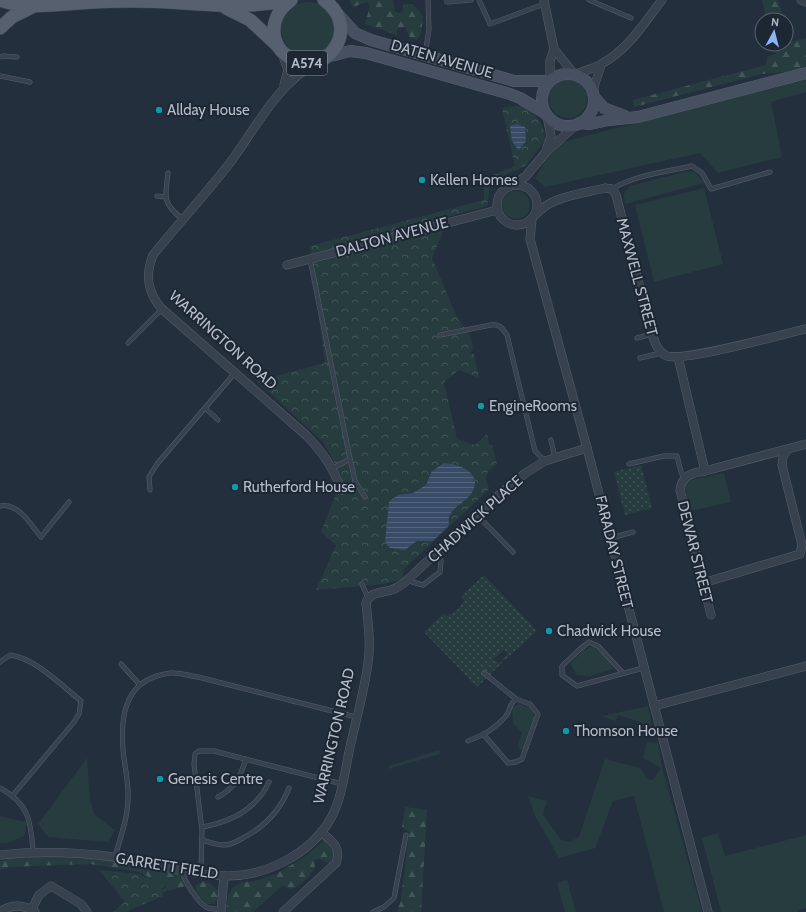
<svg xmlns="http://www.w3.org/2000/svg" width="806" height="912" font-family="Cabin,sans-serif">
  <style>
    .grass { fill: #263c3f }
    .forest { fill: url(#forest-firs) }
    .park { fill: url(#park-crowns) }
    .garden { fill: url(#garden-dots) }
    .water { fill: url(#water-rules) }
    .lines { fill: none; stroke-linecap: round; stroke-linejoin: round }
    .lane-casing { stroke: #565f6c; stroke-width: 5 }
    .street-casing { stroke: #565f6c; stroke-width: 9 }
    .secondary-casing { stroke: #565f6c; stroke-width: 12 }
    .primary-casing { stroke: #414a57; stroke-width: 14 }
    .lane { stroke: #38414e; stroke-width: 4 }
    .street { stroke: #38414e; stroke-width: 8 }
    .secondary { stroke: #465061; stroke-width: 11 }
    .primary { stroke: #56606e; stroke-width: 13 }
    .culture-dot { fill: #0f9aa8; stroke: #1d2633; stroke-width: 1.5 }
    .labels { text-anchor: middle; stroke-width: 4; stroke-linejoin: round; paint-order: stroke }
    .shield { fill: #1d2633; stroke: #878f9c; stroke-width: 1 }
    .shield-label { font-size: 14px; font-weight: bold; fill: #b4bcc9 }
    .street-label { font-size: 15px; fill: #b4bcc9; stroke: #1d2633 }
    .poi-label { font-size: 15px; fill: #b4bcc9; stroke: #1d2633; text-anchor: start }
  </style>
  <defs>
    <pattern id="forest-firs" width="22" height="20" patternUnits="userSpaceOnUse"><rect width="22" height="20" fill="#263c3f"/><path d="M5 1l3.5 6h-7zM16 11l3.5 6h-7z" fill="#435659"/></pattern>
    <pattern id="park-crowns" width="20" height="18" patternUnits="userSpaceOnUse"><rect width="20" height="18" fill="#263c3f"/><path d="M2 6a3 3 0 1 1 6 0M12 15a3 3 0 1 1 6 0" fill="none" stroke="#435659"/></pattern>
    <pattern id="garden-dots" width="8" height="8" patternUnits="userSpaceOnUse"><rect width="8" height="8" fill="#263c3f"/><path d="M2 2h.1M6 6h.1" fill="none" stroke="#435659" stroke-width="1.8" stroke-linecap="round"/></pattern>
    <pattern id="water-rules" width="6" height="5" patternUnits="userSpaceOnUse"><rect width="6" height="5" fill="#394c67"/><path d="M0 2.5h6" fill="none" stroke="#53647b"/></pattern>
  </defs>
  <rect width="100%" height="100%" fill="#242f3e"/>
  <g class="grass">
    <circle cx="308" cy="29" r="27"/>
    <polygon points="806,79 806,92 771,102 782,157 718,173 700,153 545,187 535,178 555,144"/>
    <circle cx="568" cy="99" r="19"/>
    <path d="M 687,171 L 695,172 L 704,183 L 625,204 C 623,195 623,191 631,186 Z"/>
    <polygon points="704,188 723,264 654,282 635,205"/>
    <circle cx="516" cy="205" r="14"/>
    <polygon points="724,473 731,502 690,511 684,482"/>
    <polygon points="593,646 608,659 613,669 590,676 577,675 570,664 582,651"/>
    <polygon points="519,704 531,708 535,716 524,748 520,751 518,745 522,733 513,724 512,708"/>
    <polygon points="648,706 654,736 649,736 649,733 641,730 643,723 618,715 615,721 602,716"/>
    <polygon points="647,742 658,743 662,767 702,912 664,912 634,796 613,801 595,848 559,858 535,816 528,796 547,801 543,814 561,840 570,842 579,837 605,759 640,768 646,778 653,780 661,768 643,758"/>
    <polygon points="439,750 440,754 389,769 388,766"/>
    <polygon points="87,758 90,800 94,814 115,830 108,842 48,837 38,824"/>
    <polygon points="0,816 27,822 24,836 7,843 0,843"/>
    <polygon points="718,833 725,856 806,835 806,908 798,910 798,912 721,912 702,838"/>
    <polygon points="567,880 576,912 565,912 557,883"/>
  </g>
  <g class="forest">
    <polygon points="349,0 393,0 395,12 402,13 404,4 413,4 423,16 421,34 417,40 410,38 405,27 397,29 397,35 365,24 370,6 367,2 353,7"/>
    <polygon points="762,0 778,0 784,20 767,20"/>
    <polygon points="786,27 790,42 806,38 806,67 785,72 762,74 634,107 633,100 766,65 767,57 776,54 774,44 786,44"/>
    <polygon points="405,807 427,810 421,912 397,912 401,900 409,832 402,827"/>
    <path d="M 324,840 L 334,853 L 332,865 L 319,859 L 314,860 L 315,868 C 308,877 301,887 290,889 L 283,885 L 253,912 L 226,912 L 228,896 L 233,887 L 243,882 L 255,881 L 276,874 L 306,856 Z"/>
    <polygon points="33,854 115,859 178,872 186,886 159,893 167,886 158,890 156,881 139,872 90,864 8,867 0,870 0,861"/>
    <path d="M 204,881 C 213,883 220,890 218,899 L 214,904 L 206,904 L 196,892 L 196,885 Z"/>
  </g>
  <g class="park">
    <path d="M 522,105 C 536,115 545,123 545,141 L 525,166 L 505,175 L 490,185 L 487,206 L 440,219 L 443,232 L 432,258 L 456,315 L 471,338 L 473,348 L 470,353 L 474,354 L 479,378 L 459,370 L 444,382 L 457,439 L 475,445 L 487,434 L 489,444 L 492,445 L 497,464 L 488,471 L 486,478 L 489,489 L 404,569 L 403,579 L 385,584 L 316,590 L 336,545 L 321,532 L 342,478 L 324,443 L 257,381 L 325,363 L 310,246 L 484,200 L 484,179 L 515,166 L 502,108 Z"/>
    <polygon points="99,870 138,874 161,882 163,896 130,910 128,912 113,912 125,902"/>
  </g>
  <g class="garden">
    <polygon points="641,465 652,508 625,515 614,472"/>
    <path d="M 484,575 L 537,631 L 504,661 L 502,659 L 508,654 L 504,650 L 494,659 L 498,663 L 501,661 L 502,663 L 477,687 L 424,632 L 444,613 L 446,616 C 454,614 461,607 464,600 L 461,596 Z"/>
  </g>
  <g class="water">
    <path d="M 517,124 L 525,127 L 526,141 L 519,150 C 511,143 511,136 510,126 Z"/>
    <path d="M 444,463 C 460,464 485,474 471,494 C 463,505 446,509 449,525 L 433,541 L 417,541 L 405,550 L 390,548 L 385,541 L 389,502 L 398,495 L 413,493 L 426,485 L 432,471 Z"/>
  </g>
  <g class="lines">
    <defs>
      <g id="lane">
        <polyline points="447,0 447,2 471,0"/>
        <polyline points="479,0 490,24 544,4"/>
        <polyline points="589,0 631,18"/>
        <polyline points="425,55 429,29 428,0"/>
        <polyline points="0,57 3,56 17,57"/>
        <polyline points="0,76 30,82"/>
        <path d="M 168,173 C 165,198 162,202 182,219"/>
        <path d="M 612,189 C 634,175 666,172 692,166 L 702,173 L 711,189 L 770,172"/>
        <polyline points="157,196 166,197"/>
        <polyline points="310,259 350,459 355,481 365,497"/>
        <path d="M 440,335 L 491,325 C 500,324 502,328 507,335 L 535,451 L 545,461"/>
        <polyline points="637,338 652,334"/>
        <polyline points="128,343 162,309"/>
        <polyline points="640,358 661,353"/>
        <polyline points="205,408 218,420"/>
        <polyline points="551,440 555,458"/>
        <polyline points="629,464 664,456 677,456 681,472 684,478"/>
        <polyline points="333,468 350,459"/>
        <polyline points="150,490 149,477 157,464 234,374"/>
        <path d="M 0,506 C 18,502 31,525 41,537 L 69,502"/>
        <polyline points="477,515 513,552"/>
        <polyline points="611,538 633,532"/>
        <polyline points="409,578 412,582 423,585 440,572 441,560 437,552"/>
        <polyline points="362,584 368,598"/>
        <path d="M 0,662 L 10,655 C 35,658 61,685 81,701 L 79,714 L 74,722 L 13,795"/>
        <polyline points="121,664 140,685"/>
        <polyline points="622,672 598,646 589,642 580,649 562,666 562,675 577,686 643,668"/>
        <polyline points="484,673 516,699"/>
        <path d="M 468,741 C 482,736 496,728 505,717 C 511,711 508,705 516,699 L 530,704 L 538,714 L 522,759 L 516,762 L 508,763 L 484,735"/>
        <path d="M 0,788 C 29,804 31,821 33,852"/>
        <path d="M 218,797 C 235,788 240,777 246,759"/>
        <path d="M 202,827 C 230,822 256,810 269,782"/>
        <path d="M 202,840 C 209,842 217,845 224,845 C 230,845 236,842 241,839 C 263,828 280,811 289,788"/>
        <path d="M 115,857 C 120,838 128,818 128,798 C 129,782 124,765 123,749 C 120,711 127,678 171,673 C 179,672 190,676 198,677 L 356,717"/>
        <path d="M 182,871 C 184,880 198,904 208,908 C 212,909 217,909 221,910"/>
        <polyline points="201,873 202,830 194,764 195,754 199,751 214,751 342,784"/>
        <polyline points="373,912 384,907 394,898 406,835"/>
      </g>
      <g id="street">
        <polyline points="544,0 554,49 575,75"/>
        <polyline points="801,0 806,2"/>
        <polyline points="282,53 288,70 284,85"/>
        <path d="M 315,63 C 276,86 256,128 229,164 C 205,195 178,224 153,255 C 145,275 147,292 162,309 L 307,436 C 324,454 332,467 342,490"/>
        <path d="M 576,75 C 584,70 593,69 601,64 C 628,50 644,23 662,0"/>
        <polyline points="550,80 550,61 554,49"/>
        <polyline points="593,97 594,87 601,65"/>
        <polyline points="546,151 551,136 547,116"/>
        <circle cx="517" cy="205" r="20"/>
        <polyline points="513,185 526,176 546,152 577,124"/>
        <path d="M 534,216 C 551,196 581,194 605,188 L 612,189 L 616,195 L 652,334 C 655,343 658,352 667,356 C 685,362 783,334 806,329"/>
        <polyline points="532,219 530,239 587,448 708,912"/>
        <polyline points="287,265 497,210"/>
        <path d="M 678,357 L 705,471 C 692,473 682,475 680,490 L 711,615"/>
        <polyline points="705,471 806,444"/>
        <polyline points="703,583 800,554 802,545 782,465 783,457 787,450"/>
        <polyline points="654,706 806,666"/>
        <path d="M 0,855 C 38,851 76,852 114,857 C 151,862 187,875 224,876 C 265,877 311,854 331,818 C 341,800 344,777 348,757 C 354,726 364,694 368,663 C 371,643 368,623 366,603 C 369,592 382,593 391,590 C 396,589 401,585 405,582 L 494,499 L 524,474 L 545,461 L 587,448"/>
        <polyline points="32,909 39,895 51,886 81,904 87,912"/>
        <path d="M 0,912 C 11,904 24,904 35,912"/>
        <polyline points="221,912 224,876"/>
        <path d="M 283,912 L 336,863 C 342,848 332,841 321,832"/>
      </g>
      <g id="secondary">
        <polyline points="337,13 355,33 371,40 514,81 549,81"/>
        <polyline points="327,57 350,51 366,53 510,94 520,98 545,113"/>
        <circle cx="568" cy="100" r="26"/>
        <polyline points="594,97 604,108 625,116"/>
        <polyline points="579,123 590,124 609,120 638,117 806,73"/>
      </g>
      <g id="primary">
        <path d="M 0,0 C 23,8 43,6 66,4 C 88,2 109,1 130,1 C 186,0 234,12 289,0"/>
        <path d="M 291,0 C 279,9 273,19 274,34 C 275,42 279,50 286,55 C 322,84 365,29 324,0"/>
        <polyline points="226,8 250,20 278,46"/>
        <polyline points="0,28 12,17 32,7"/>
      </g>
    </defs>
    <use href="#lane" class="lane-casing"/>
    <use href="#street" class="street-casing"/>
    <use href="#secondary" class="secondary-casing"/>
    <use href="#primary" class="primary-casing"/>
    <use href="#lane" class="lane"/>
    <use href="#street" class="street"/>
    <use href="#secondary" class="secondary"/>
    <use href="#primary" class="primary"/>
  </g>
  <g class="culture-dot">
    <circle cx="159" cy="110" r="4"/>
    <circle cx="422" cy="180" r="4"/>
    <circle cx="481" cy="406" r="4"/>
    <circle cx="235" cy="487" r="4"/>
    <circle cx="549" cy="631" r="4"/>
    <circle cx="566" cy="731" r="4"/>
    <circle cx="160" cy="779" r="4"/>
  </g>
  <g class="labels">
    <rect class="shield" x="287" y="51" width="40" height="24" rx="3"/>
    <g class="shield-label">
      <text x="307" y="68">A574</text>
    </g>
    <g class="street-label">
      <text transform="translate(442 59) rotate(16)" y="5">DATEN AVENUE</text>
      <text transform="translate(392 237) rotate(-15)" y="5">DALTON AVENUE</text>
      <text transform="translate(637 277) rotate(75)" y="5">MAXWELL STREET</text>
      <text transform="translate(223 340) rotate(42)" y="5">WARRINGTON ROAD</text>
      <text transform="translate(475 519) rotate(-42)" y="5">CHADWICK PLACE</text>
      <text transform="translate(614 552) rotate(76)" y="5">FARADAY STREET</text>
      <text transform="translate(695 552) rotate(76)" y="5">DEWAR STREET</text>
      <text transform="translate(334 736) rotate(-77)" y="5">WARRINGTON ROAD</text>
      <text transform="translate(167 866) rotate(9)" y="5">GARRETT FIELD</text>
    </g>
    <g class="poi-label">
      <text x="167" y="115">Allday House</text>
      <text x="430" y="185">Kellen Homes</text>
      <text x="489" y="411">EngineRooms</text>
      <text x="243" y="492">Rutherford House</text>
      <text x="557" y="636">Chadwick House</text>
      <text x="574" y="736">Thomson House</text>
      <text x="168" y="784">Genesis Centre</text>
    </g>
  </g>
  <g transform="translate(774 32) rotate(7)"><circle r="19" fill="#1d2633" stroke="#59626f"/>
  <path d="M0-3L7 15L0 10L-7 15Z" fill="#8ab4f8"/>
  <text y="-6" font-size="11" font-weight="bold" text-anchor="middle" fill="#b4bcc9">N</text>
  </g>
</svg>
